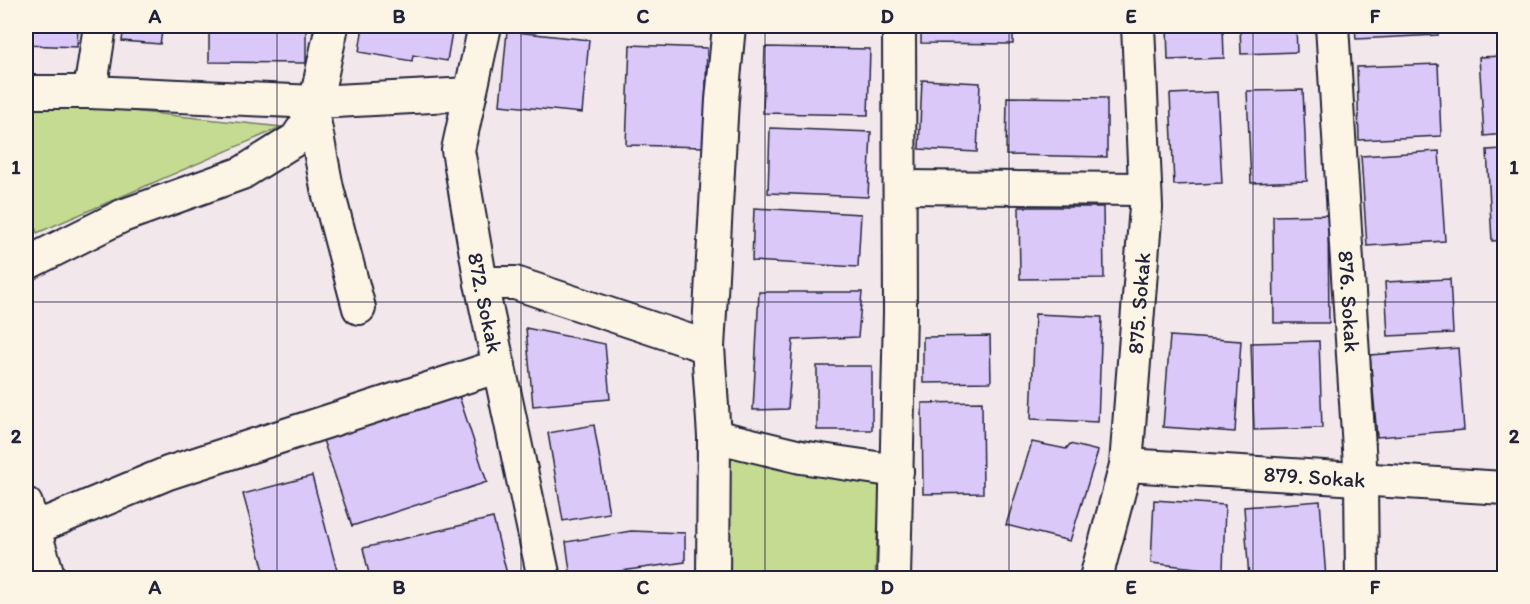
<svg xmlns="http://www.w3.org/2000/svg" width="1530" height="604" font-family="Itim,sans-serif">
  <style>
    .green { fill: #c4db91; stroke: #737e66; stroke-width: 1.5 }
    .building { fill: #dac8f9; stroke: #22223b; stroke-width: 1.5 }
    .lines { fill: none; stroke-linecap: round; stroke-linejoin: round }
    .minor-casing { stroke: #22223b; stroke-width: 36 }
    .minor { stroke: #fcf5e5; stroke-width: 32 }
    .grid { fill: none; stroke: #22223b; stroke-width: 1.5; stroke-opacity: 0.55 }
    .labels { text-anchor: middle; stroke-width: 6; stroke-linejoin: round; paint-order: stroke }
    .street-label { font-size: 22px; fill: #22223b; stroke: #fcf5e5 }
    .neatline { fill: none; stroke: #22223b; stroke-width: 2 }
    .grid-label { font-size: 20px; text-anchor: middle; font-weight: bold; fill: #22223b }
  </style>
  <rect width="100%" height="100%" fill="#f2e8eb"/>
  <filter id="ink" filterUnits="userSpaceOnUse"><feTurbulence type="fractalNoise" baseFrequency=".0167" numOctaves="2"/><feDisplacementMap in="SourceGraphic" scale="12" xChannelSelector="R" yChannelSelector="G"/><feConvolveMatrix kernelMatrix="1 2 1 2 8 2 1 2 1" color-interpolation-filters="sRGB"/></filter>
  <g filter="url(#ink)">
    <g class="green">
      <polygon points="84,106 282,127 37,233 26,201 26,109"/>
      <polygon points="725,448 880,482 875,578 745,578 730,574"/>
    </g>
    <g class="building">
      <polygon points="26,26 78,26 77,47 26,45"/>
      <polygon points="124,26 163,26 160,44 122,41"/>
      <polygon points="209,26 306,26 306,63 209,62"/>
      <polygon points="363,26 453,26 447,61 413,55 412,61 359,52"/>
      <polygon points="848,26 870,26 870,31 848,29"/>
      <polygon points="921,26 1013,26 1013,44 921,43"/>
      <polygon points="1167,26 1223,26 1224,58 1168,60"/>
      <polygon points="1240,26 1296,26 1297,52 1241,54"/>
      <polygon points="1355,26 1437,26 1438,35 1356,39"/>
      <polygon points="1479,26 1504,26 1504,31 1480,33"/>
      <polygon points="507,31 589,40 582,113 500,105"/>
      <polygon points="630,45 707,48 704,147 626,145"/>
      <polygon points="765,47 870,49 868,115 763,113"/>
      <polygon points="1504,56 1504,134 1484,136 1479,57"/>
      <polygon points="1438,64 1441,136 1359,140 1357,67"/>
      <polygon points="922,80 980,83 977,152 919,149"/>
      <polygon points="1303,90 1307,181 1251,183 1247,91"/>
      <polygon points="1217,92 1222,183 1174,185 1170,94"/>
      <polygon points="1007,97 1107,98 1107,157 1006,155"/>
      <polygon points="770,128 871,132 868,197 768,193"/>
      <polygon points="1504,149 1504,240 1492,241 1487,150"/>
      <polygon points="1439,151 1445,241 1367,246 1361,156"/>
      <polygon points="1019,207 1103,207 1104,278 1020,279"/>
      <polygon points="754,208 861,214 858,267 752,261"/>
      <polygon points="1328,215 1329,323 1274,323 1273,216"/>
      <polygon points="1497,260 1504,260 1504,323 1501,323"/>
      <polygon points="1450,279 1453,333 1388,336 1385,282"/>
      <polygon points="759,292 862,292 858,337 793,340 788,409 753,410"/>
      <polygon points="1035,314 1102,317 1098,422 1031,419"/>
      <polygon points="526,328 605,344 610,399 533,406"/>
      <polygon points="990,336 991,382 923,383 923,337"/>
      <polygon points="1170,336 1241,341 1235,432 1163,427"/>
      <polygon points="1319,341 1322,428 1254,430 1251,343"/>
      <polygon points="1502,342 1504,342 1504,436"/>
      <polygon points="1458,348 1464,430 1377,437 1370,355"/>
      <rect x="817" y="366" width="55" height="64"/>
      <polygon points="459,396 487,482 352,526 323,440"/>
      <polygon points="982,402 983,493 923,494 922,403"/>
      <polygon points="594,425 609,513 563,521 548,433"/>
      <polygon points="1032,442 1066,449 1070,444 1098,451 1070,541 1006,525"/>
      <polygon points="312,476 339,578 266,578 243,494"/>
      <polygon points="1154,500 1225,505 1223,571 1151,563"/>
      <polygon points="1320,501 1326,578 1249,578 1244,507"/>
      <polygon points="493,518 508,578 370,578 363,548"/>
      <polygon points="631,531 685,533 685,562 571,578 566,542"/>
    </g>
    <g class="lines">
      <defs>
        <g id="minor">
          <polyline points="332,26 313,114 327,188 359,308"/>
          <path id="s1" d="M 485,26 L 458,150 L 481,283 L 544,578"/>
          <path id="s2" d="M 1332,26 L 1361,480 L 1362,578"/>
          <polyline points="26,92 90,92 316,102 470,94"/>
          <polyline points="90,92 100,26"/>
          <polyline points="900,187 1145,189"/>
          <polyline points="26,264 122,216 242,173 296,139 313,114"/>
          <polyline points="481,283 515,283 708,347"/>
          <polyline points="714,436 801,457 897,471"/>
          <path id="s3" d="M 1126,465 L 1504,488"/>
          <polyline points="26,504 49,578"/>
          <polyline points="33,529 168,473 499,366"/>
          <polyline points="713,578 714,436 708,347 722,100 729,26"/>
          <polyline points="894,578 900,312 899,26"/>
          <path id="s4" d="M 1096,578 L 1126,465 L 1146,207 L 1138,26"/>
        </g>
      </defs>
      <use href="#minor" class="minor-casing"/>
      <use href="#minor" class="minor"/>
    </g>
  </g>
  <path class="grid" d="M 277,26 L 277,578M 521,26 L 521,578M 765,26 L 765,578M 1009,26 L 1009,578M 1253,26 L 1253,578M 26,302 L 1504,302"/>
  <g class="labels">
    <g class="street-label">
      <text dy="8" stroke="none"><textPath href="#s1" startOffset="282">872. Sokak</textPath></text>
      <text dy="8" stroke="none"><textPath href="#s2" startOffset="276">876. Sokak</textPath></text>
      <text dy="8" stroke="none"><textPath href="#s4" startOffset="279">875. Sokak</textPath></text>
      <text dy="8" stroke="none"><textPath href="#s3" startOffset="189">879. Sokak</textPath></text>
    </g>
  </g>
  <rect width="1530" height="604" fill="none" stroke="#fcf5e5" stroke-width="66"/>
  <rect x="33" y="33" width="1464" height="538" class="neatline"/>
  <g class="grid-label">
    <text x="155" y="23">A</text>
    <text x="399" y="23">B</text>
    <text x="643" y="23">C</text>
    <text x="887" y="23">D</text>
    <text x="1131" y="23">E</text>
    <text x="1375" y="23">F</text>
    <text x="16" y="174">1</text>
    <text x="1514" y="174">1</text>
    <text x="16" y="443">2</text>
    <text x="1514" y="443">2</text>
    <text x="155" y="594">A</text>
    <text x="399" y="594">B</text>
    <text x="643" y="594">C</text>
    <text x="887" y="594">D</text>
    <text x="1131" y="594">E</text>
    <text x="1375" y="594">F</text>
  </g>
</svg>
